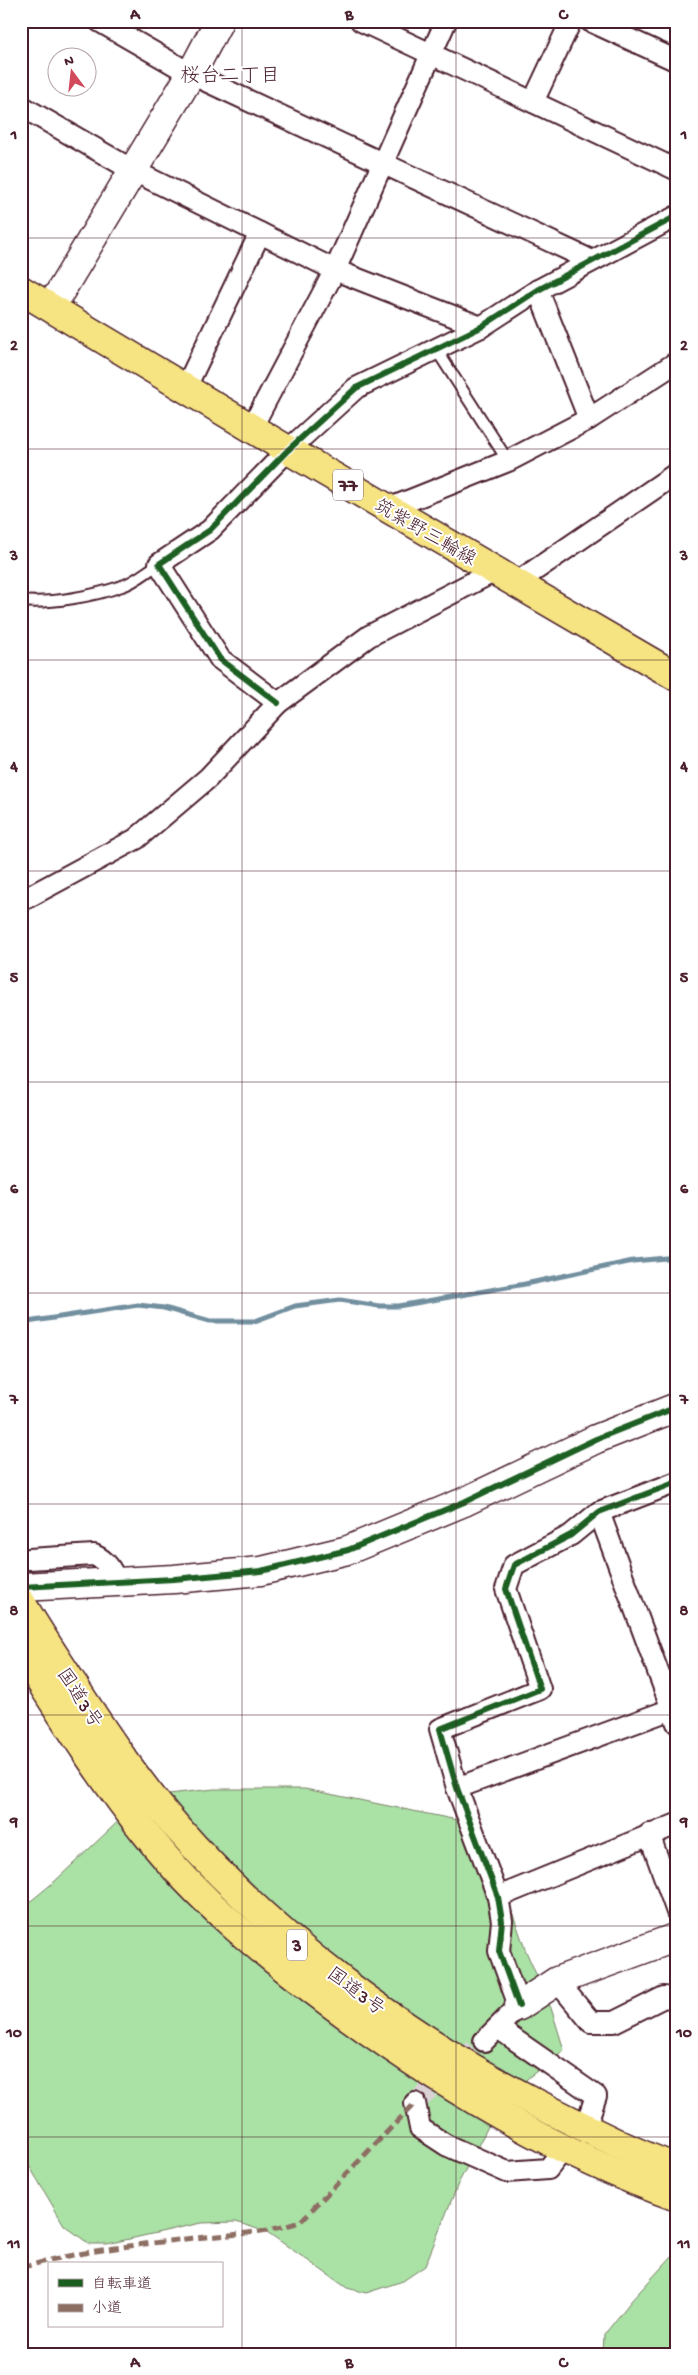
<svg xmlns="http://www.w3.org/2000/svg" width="698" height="2375" font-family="'Gochi Hand','Klee One',sans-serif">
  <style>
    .green { fill: #aae1a5; stroke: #7a8068 }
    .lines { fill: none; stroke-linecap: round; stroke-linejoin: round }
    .stream { stroke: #728f9f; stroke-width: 5 }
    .street-tunnel { stroke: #dbd2d5; stroke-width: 20; stroke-dasharray: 20 10; stroke-linecap: butt }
    .lane-casing { stroke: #4a1f2b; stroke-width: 14 }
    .street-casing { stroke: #4a1f2b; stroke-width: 24 }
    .secondary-casing { stroke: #4a1f2b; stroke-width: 31 }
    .primary-casing { stroke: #4a1f2b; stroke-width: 31 }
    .highway-casing { stroke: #4a1f2b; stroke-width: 31 }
    .lane { stroke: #fff; stroke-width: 10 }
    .street { stroke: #fff; stroke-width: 20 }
    .secondary { stroke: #fff; stroke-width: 28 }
    .primary { stroke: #f6e381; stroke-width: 28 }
    .highway { stroke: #f6e381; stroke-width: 28 }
    .quiet { stroke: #8d6e63; stroke-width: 5; stroke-dasharray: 10 5; stroke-linecap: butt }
    .cycleway-casing { stroke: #fff; stroke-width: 9 }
    .cycleway { stroke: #1b5e20; stroke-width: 6 }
    .grid { fill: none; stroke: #4a1f2b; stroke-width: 1; stroke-opacity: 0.55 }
    .labels { text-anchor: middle; stroke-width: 4; stroke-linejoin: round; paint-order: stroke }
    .shield { fill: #fff; stroke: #80626b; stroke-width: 1 }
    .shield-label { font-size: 18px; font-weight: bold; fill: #4a1f2b }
    .street-label { font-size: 19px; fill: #4a1f2b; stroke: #fff }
    .neighbourhood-label { font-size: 20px; fill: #4a1f2b; stroke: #fff }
    .neatline { fill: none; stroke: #4a1f2b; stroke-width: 2 }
    .grid-label { font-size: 16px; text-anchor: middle; font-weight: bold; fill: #4a1f2b }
  </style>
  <rect width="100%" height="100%" fill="#fff"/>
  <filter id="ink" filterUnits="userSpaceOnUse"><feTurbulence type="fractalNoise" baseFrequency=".02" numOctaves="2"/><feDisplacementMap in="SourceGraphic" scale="10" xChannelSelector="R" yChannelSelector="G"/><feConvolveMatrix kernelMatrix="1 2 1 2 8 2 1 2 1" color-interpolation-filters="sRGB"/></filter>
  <g filter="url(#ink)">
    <g class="green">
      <polygon points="214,1789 305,1789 482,1825 525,1949 551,2008 564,2050 528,2078 492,2119 458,2184 425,2266 403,2281 366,2293 347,2288 267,2232 236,2222 201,2223 107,2244 89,2244 64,2225 21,2152 21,1909 54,1882 126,1814 159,1795"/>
      <polygon points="672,2256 677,2258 677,2354 603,2354 604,2335 631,2301"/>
    </g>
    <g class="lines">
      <polyline class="stream" points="21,1323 138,1305 164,1308 210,1321 255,1321 295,1306 340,1300 379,1306 398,1306 525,1284 633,1261 677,1257"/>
      <polyline class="street-tunnel" points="415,2103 484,2041"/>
      <defs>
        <g id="lane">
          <polyline points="436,349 508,461"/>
          <path d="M 21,601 C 51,604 94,596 122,586 C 135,582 147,571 159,564"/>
        </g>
        <g id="street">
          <polyline points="99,21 191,74 586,258"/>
          <polyline points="361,21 677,170"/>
          <polyline points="590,21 677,61"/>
          <polyline points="533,102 571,21"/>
          <polyline points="21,106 134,171 335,270 481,327"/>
          <polyline points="538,290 589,419"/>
          <polyline points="186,387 260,233"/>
          <polyline points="252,427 335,270 446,21"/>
          <polyline points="388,509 508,461 589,419 677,362"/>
          <polyline points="516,583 677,473"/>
          <polyline points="278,703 220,659 159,564 210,530 288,450 356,388 481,327 538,290 677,216"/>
          <polyline points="21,901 136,839 208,778 278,703 369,636 495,571"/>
          <polyline points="599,1512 677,1723"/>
          <path d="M 29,1559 L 94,1555 C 107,1561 111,1569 117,1582"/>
          <polyline points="457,1788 672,1709"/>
          <polyline points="649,1834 677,1912"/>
          <polyline points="498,1897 677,1824"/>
          <polyline points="557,1981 591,2022 614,2022 664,1997 677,1999"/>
          <polyline points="498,2028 596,2096 585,2128"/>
          <polyline points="484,2041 519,2006 499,1951 502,1921 498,1897 457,1788 440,1729 540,1689 506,1589 514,1565 571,1535 599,1512 677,1482"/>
          <polyline points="415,2103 420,2128 446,2145 507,2172 548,2169 563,2150"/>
        </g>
        <g id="secondary">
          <polyline points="51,307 191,74 219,21"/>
          <polyline points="21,1587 174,1579 261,1571 348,1550 464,1502 596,1439 677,1407"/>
          <polyline points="519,2006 557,1981 677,1937"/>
        </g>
        <polyline id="primary" points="21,290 288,450 677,677"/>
        <g id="highway">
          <path d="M 21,1602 C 39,1633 59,1662 78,1692 C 108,1738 139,1784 175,1825 C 275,1940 401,2033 536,2103 C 582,2126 628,2151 677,2168"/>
          <path d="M 21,1651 C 61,1714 100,1777 147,1835 C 198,1900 264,1954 330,2003 C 437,2083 551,2152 677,2197"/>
        </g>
      </defs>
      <use href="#lane" class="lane-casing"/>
      <use href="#street" class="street-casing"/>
      <use href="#secondary" class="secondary-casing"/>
      <use href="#primary" class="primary-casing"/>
      <use href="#highway" class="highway-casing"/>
      <use href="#lane" class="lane"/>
      <use href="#street" class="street"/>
      <use href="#secondary" class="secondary"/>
      <use href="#primary" class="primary"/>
      <use href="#highway" class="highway"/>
      <path class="quiet" d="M 21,2268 C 77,2251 136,2245 194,2238 C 230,2235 266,2233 300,2222 L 415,2103"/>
      <defs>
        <g id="cycleway">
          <polyline points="278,703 220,659 159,564 210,530 288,450 356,388 481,327 538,290 677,216"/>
          <polyline points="21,1587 174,1579 261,1571 348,1550 464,1502 596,1439 677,1407"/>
          <polyline points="519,2006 499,1951 502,1921 498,1897 457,1788 440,1729 540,1689 506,1589 514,1565 571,1535 599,1512 677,1482"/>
        </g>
      </defs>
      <use href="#cycleway" class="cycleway-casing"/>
      <use href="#cycleway" class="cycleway"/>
    </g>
  </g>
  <path class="grid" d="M 242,21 L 242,2354M 456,21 L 456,2354M 21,238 L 677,238M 21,449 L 677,449M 21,660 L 677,660M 21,871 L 677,871M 21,1082 L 677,1082M 21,1293 L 677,1293M 21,1504 L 677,1504M 21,1715 L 677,1715M 21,1926 L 677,1926M 21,2137 L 677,2137"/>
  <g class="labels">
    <g class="shield">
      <rect x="333" y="469.5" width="30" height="31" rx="4"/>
      <rect x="287" y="1929.5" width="20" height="31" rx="4"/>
    </g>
    <g class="shield-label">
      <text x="348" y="491">77</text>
      <text x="297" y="1951">3</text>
    </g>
    <g class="street-label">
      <text transform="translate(426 531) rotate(30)" y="7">筑紫野三輪線</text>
      <text transform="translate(81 1697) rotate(57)" y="7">国道3号</text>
      <text transform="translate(357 1990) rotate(37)" y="7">国道3号</text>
    </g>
    <g class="neighbourhood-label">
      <text x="230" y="81">桜台二丁目</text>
    </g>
  </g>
  <rect width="698" height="2375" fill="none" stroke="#fff" stroke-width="55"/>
  <rect x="48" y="2262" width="175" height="65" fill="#ffffff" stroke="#b7a5aa"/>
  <rect x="58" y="2279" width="25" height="8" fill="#1b5e20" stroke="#b7a5aa"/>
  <text x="92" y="2288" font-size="15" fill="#4a1f2b">自転車道</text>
  <rect x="58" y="2304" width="25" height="8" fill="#8d6e63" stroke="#b7a5aa"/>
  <text x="92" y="2312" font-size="15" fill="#4a1f2b">小道</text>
  <g transform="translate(72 72) rotate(345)"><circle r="24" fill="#ffffff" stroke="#b7a5aa"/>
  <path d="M0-4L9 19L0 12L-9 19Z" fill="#d1495b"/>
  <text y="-8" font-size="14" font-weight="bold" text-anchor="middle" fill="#4a1f2b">N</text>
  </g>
  <rect x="28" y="28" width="642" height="2320" class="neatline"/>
  <g class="grid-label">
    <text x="135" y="19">A</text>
    <text x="349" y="19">B</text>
    <text x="563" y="19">C</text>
    <text x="14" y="139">1</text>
    <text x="684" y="139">1</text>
    <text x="14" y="350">2</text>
    <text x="684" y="350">2</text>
    <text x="14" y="560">3</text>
    <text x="684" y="560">3</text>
    <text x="14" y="771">4</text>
    <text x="684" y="771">4</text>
    <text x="14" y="982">5</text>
    <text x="684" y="982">5</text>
    <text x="14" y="1193">6</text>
    <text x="684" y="1193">6</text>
    <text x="14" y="1404">7</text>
    <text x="684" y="1404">7</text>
    <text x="14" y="1615">8</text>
    <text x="684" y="1615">8</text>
    <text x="14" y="1826">9</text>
    <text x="684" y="1826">9</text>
    <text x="14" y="2037">10</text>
    <text x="684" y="2037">10</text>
    <text x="14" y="2248">11</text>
    <text x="684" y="2248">11</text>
    <text x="135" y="2367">A</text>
    <text x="349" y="2367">B</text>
    <text x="563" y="2367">C</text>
  </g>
</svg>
